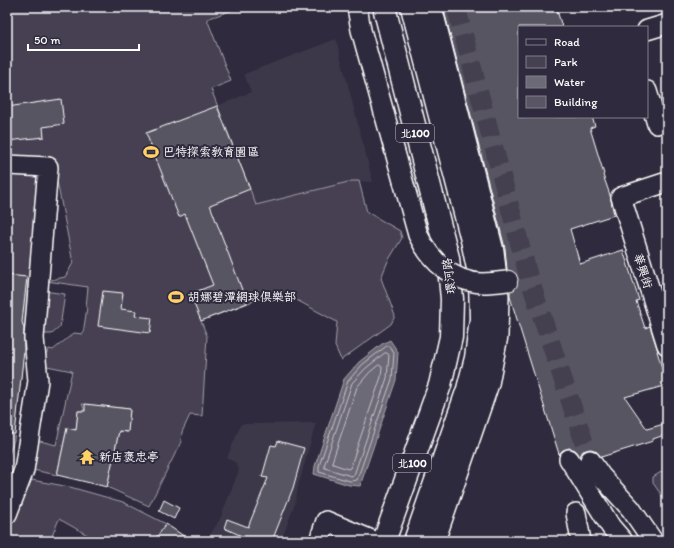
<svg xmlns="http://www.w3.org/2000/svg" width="674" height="548" font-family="Itim,'LXGW WenKai TC',sans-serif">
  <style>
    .built { fill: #3c3749 }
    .green { fill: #464152; stroke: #a2a0a8 }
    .water { fill: #6d6a77; stroke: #a7a6ad }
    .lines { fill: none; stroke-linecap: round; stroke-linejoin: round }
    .shore { stroke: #c5c3c9; stroke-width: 1 }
    .building { fill: #595564; stroke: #fff }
    .minor-tunnel { stroke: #443f50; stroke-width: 19; stroke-dasharray: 19 10; stroke-linecap: butt }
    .minor-casing { stroke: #fff; stroke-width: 22 }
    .highway-casing { stroke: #fff; stroke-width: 25 }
    .minor { stroke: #2f2a3d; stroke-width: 19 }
    .highway { stroke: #2f2a3d; stroke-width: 22 }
    .minor-bridge-casing { stroke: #fff; stroke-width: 22; stroke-linecap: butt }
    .minor-bridge { stroke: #2f2a3d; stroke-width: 19 }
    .labels { text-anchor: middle; stroke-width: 4; stroke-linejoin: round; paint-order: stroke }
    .shield { fill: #2f2a3d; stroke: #c1bfc5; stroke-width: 1 }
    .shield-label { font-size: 11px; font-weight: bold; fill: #fff }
    .poi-label { font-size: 12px; fill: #fff; stroke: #2f2a3d; text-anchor: start }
    .street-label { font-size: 12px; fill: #fff; stroke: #2f2a3d }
  </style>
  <rect width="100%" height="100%" fill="#2f2a3d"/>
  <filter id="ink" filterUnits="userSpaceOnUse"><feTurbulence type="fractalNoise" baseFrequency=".025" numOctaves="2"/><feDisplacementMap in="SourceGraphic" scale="8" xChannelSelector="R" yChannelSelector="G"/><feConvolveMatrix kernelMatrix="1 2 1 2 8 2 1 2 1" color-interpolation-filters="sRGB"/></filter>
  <g filter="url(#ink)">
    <g class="built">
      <polygon points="336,39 373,182 352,181 256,205 217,106 251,92 244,74"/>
      <polygon points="316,423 298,487 295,504 281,541 206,541 220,519 239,470 236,463 227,458 241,424"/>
    </g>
    <g class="green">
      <polygon points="7,7 241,7 207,19 231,81 211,89 256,205 352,181 359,181 367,212 400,231 402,238 388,261 381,278 395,316 391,324 341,360 335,346 337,322 280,291 201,321 207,336 202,416 190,415 182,432 181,442 149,506 107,487 119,431 128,432 130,409 82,404 85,411 78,411 76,430 67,428 57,475 28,469 32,439 56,445 72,371 47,366 43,359 49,349 53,350 74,333 83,334 87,307 86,307 88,287 46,281 65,277 73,263 57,181 42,182 14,440 7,460"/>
      <polygon points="44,291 65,294 60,327 52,334 40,334"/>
      <polygon points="666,469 667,469 667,503 653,483 653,477"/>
      <polygon points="26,479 70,487 123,502 166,524 154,541 98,541 59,519 50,541 7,541 7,529"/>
    </g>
    <polygon class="water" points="390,340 398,352 396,380 360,486 349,485 314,474 315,466 344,379 359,362 382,344"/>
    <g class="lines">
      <g class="shore">
        <polygon points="387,346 389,346 394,353 392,379 357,480 350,481 319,472 319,466 348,381 362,365"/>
        <polygon points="385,353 387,353 389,355 387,378 354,475 351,476 325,468 324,466 352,383 365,369"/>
        <polygon points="379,365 382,367 381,377 350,468 348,469 333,464 332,462 357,387 369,373"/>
      </g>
    </g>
    <g class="building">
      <polygon points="443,7 556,7 562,27 519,27 519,117 592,117 595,126 590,128 604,174 603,175 610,195 614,215 570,229 580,264 623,250 639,300 636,301 645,328 650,326 658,351 657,351 667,385 625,397 647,429 667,423 667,434 653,439 653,441 601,457 595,450 590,449 583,451 580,456 575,450 569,448 563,450 559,454 510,297 510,291 514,290 517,286 518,279 516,274 512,271 507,270 505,248"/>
      <polygon points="61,99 64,124 43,127 44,137 7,141 7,107"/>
      <polygon points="217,106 250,189 210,205 247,303 201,321 190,294 213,285 185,214 179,217 146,133"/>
      <polygon points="7,275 27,277 22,322 24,328 24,350 15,434 7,434"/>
      <polygon points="103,291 123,293 121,309 136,311 135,316 152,318 150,333 98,326"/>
      <polygon points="85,404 130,409 128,432 119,431 107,487 57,475 67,428 76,430 78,411 85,411"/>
      <polygon points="278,441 304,448 293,488 272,541 243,541 244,537 224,528 227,519 248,527 268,478 262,477 271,445 276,446"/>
      <polygon points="164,500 179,508 174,519 159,511"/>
      <polygon points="166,524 191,541 154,541"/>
    </g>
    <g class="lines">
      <polyline class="minor-tunnel" points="456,7 529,278 590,460"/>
      <defs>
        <g id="minor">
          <polyline points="432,7 494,251 499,296 498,336 489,384 435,541"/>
          <polyline points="647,30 667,24"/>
          <polyline points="647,91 657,124"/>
          <polyline points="7,165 48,167 34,338 38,381 24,470 7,514"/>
          <polyline points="667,182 621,197 667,345"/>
          <polyline points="569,459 611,527 623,541"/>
          <polyline points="590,460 601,476 631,509 653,541"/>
          <polyline points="576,513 581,541"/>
          <polyline points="319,541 326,521 374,541"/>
        </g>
        <g id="highway">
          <polyline points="384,7 448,258 452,299 451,337 440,385 384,541"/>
          <polyline points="412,7 472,240 480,278 481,319 476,358 468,389 415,541"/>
        </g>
      </defs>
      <use href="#minor" class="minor-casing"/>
      <use href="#highway" class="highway-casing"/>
      <use href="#minor" class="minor"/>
      <use href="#highway" class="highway"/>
      <defs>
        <path id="minor-bridge" d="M 357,7 L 361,30 L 418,235 C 430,260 452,282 482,283 C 490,283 499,282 507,281"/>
      </defs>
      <use href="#minor-bridge" class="minor-bridge-casing"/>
      <use href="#minor-bridge" class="minor-bridge"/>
    </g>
  </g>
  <defs>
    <symbol id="stadium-bare" viewBox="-9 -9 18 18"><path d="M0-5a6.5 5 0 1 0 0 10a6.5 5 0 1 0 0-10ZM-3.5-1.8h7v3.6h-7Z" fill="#ffd166" stroke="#2f2a3d" stroke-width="2.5" paint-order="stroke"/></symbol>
    <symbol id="temple-bare" viewBox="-9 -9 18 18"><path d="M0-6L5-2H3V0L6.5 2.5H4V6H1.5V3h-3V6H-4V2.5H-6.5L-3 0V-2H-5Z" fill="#ffd166" stroke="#2f2a3d" stroke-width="2.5" paint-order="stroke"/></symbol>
  </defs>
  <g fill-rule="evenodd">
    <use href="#stadium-bare" x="140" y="141" width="22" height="22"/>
    <use href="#stadium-bare" x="165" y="286" width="22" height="22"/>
    <use href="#temple-bare" x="76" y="446" width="22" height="22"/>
  </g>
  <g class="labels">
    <g class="shield">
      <rect x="396" y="124" width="38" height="18" rx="3"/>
      <rect x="393" y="454" width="38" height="18" rx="3"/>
    </g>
    <g class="shield-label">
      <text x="415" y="137">北100</text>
      <text x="412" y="467">北100</text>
    </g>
    <g class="poi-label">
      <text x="163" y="156">巴特探索教育園區</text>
      <text x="188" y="301">胡娜碧潭網球俱樂部</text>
      <text x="99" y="461">新店褒忠亭</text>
    </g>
    <g class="street-label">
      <text transform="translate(643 271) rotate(72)" y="4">華興街</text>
      <text transform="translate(449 276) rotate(-97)" y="4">環河路</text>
    </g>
  </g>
  <rect width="674" height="548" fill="none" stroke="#2f2a3d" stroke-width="24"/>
  <rect x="12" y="12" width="650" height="524" fill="none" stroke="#fff" stroke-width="1.5" filter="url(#ink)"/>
  <rect x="518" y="26" width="130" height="92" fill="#2f2a3d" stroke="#827f8b"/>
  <rect x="526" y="39" width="20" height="6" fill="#2f2a3d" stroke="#827f8b"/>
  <text x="554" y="46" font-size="12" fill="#ffffff">Road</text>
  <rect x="526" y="56" width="20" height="12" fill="#464152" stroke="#827f8b"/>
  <text x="554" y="66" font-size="12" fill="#ffffff">Park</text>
  <rect x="526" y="76" width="20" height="12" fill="#6d6a77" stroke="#827f8b"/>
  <text x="554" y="86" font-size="12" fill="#ffffff">Water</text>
  <rect x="526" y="96" width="20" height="12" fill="#595564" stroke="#827f8b"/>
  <text x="554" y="106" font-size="12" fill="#ffffff">Building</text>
  <path d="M28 44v6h111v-6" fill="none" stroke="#ffffff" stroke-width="2"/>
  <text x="34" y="44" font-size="12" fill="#ffffff" stroke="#2f2a3d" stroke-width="3" paint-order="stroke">50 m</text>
</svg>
